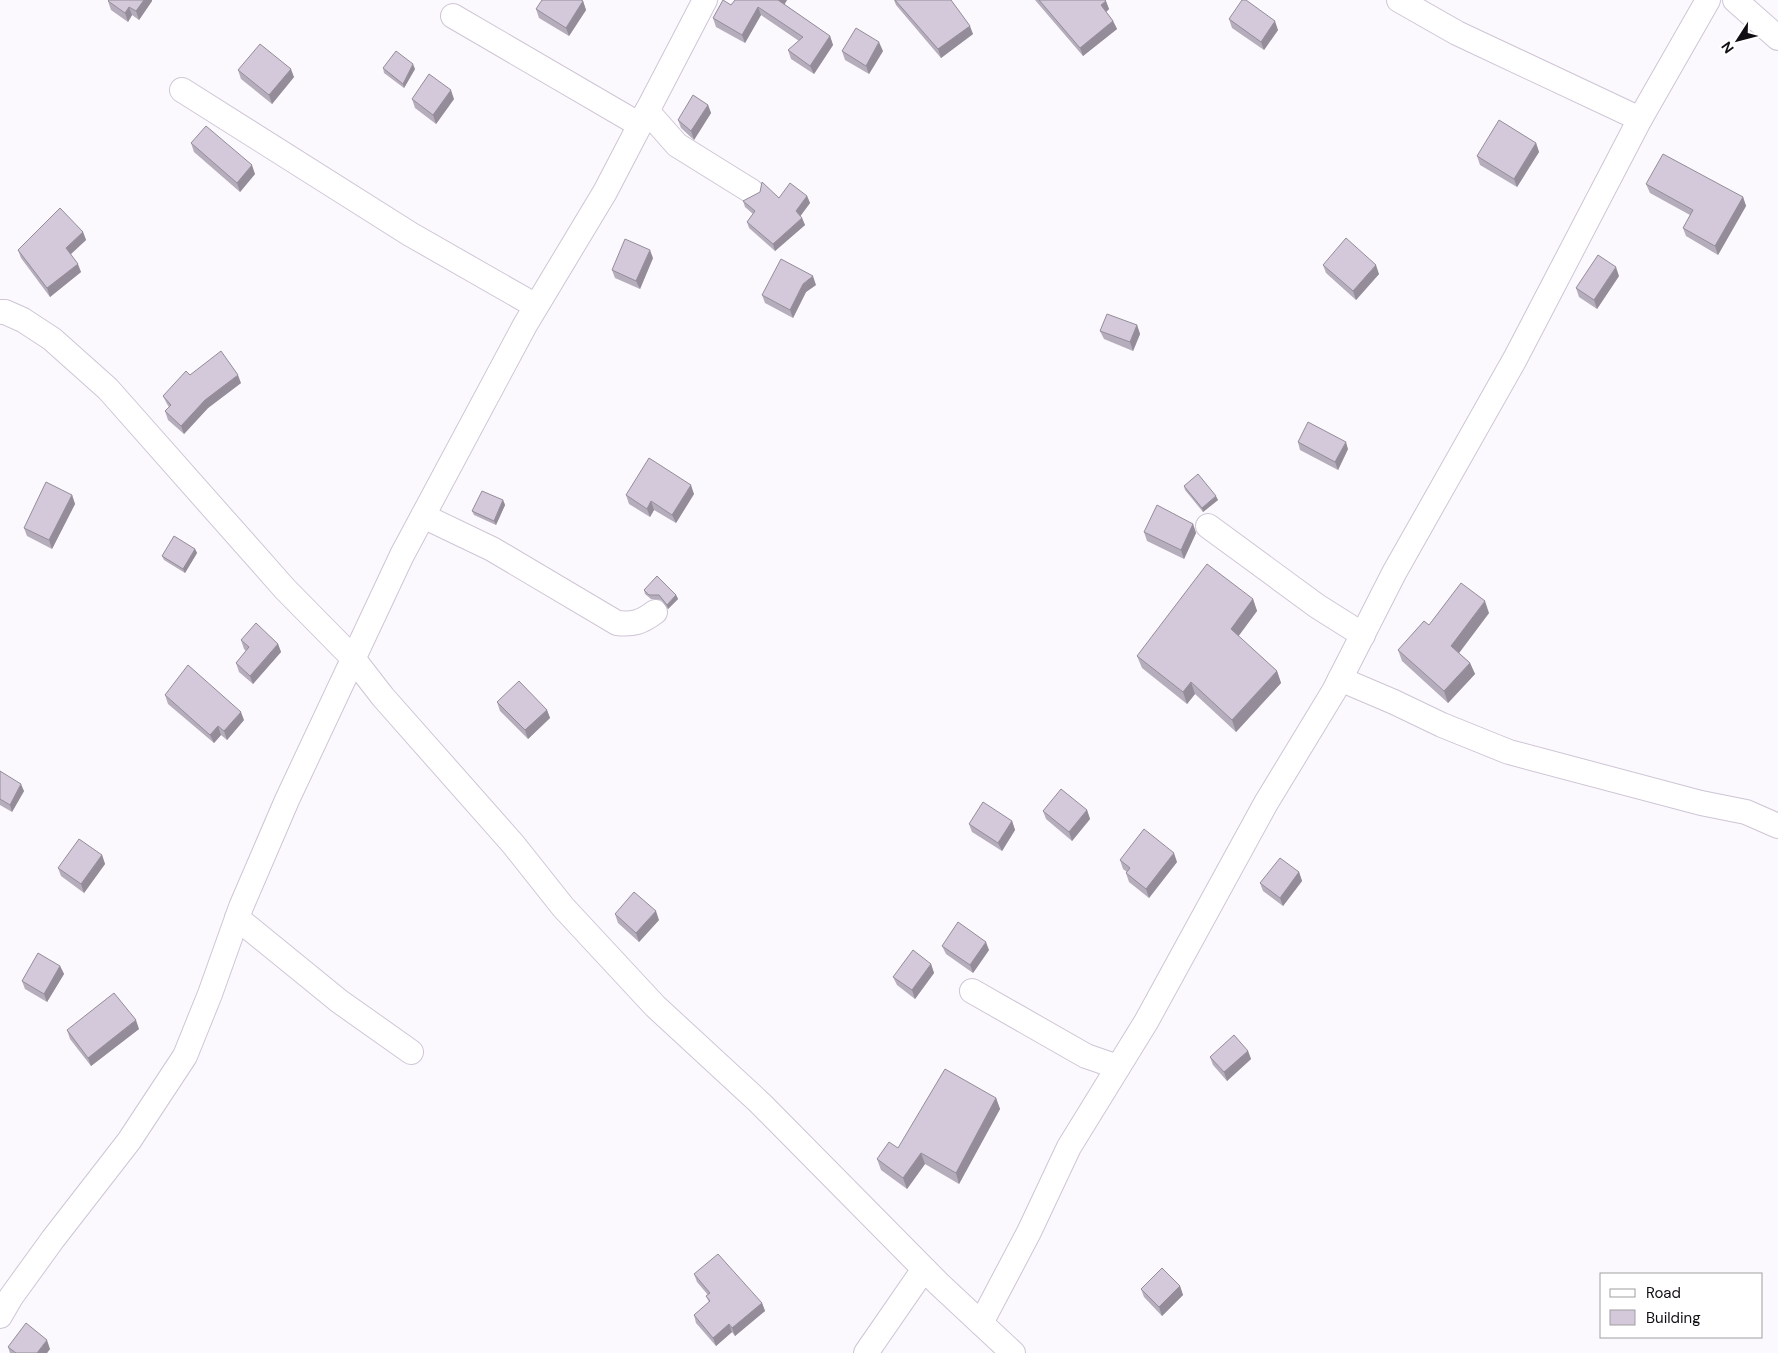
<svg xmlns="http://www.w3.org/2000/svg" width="1778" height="1353" font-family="'DM Sans',sans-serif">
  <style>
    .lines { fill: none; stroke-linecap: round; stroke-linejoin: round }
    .minor-casing { stroke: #cfc5d6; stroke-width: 26 }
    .minor { stroke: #fff; stroke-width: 24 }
    .wall { fill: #b5adbb }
    .shaded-wall { fill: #948d99 }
    .building { fill: #d3c9da; stroke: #948d99 }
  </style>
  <rect width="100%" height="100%" fill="#fbf9fd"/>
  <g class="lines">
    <defs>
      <g id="minor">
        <polyline points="1399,0 1457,33 1640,119"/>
        <polyline points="1735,0 1778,38"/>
        <polyline points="453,16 640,125"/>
        <polyline points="182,90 410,234 536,306"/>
        <polyline points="647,111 677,145 751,191"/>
        <polyline points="0,312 5,312 23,320 52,339 108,389 285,589 352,657 383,697 513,844 563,907 655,1006 760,1103 939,1284 1013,1353"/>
        <path d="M 423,516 L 492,549 L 617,623 C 633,625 642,622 655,612"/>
        <polyline points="1208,526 1317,606 1363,635"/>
        <polyline points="1340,679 1394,702 1442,725 1509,752 1701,803 1746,812 1778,826"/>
        <polyline points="237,918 339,1001 411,1052"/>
        <polyline points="972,991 1086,1056 1118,1067"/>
        <polyline points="0,1316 11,1297 53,1239 129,1141 185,1056 210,994 241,907 287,800 402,555 525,325 605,192 705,0"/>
        <polyline points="981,1323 1029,1232 1069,1147 1146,1022 1266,803 1334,691 1394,573 1515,359 1640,119 1708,0"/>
        <polyline points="866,1353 924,1269"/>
      </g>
    </defs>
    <use href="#minor" class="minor-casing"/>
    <use href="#minor" class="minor"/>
  </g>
  <g class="wall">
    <polygon points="735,0 787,0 784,4 830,36 833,45 814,74 791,59 788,50 799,41 761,15 745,43 716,27 713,18 731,5"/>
    <polygon points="894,0 951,0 973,34 941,58 896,5"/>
    <polygon points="1035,0 1105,0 1109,9 1106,12 1113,21 1117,29 1083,56"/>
    <polygon points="108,1 152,1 139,20 132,15 128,22 111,10"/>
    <polygon points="583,1 586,10 569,36 539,18 536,9"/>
    <polygon points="1229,19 1278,30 1264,50 1232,28"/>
    <polygon points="842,51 883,51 869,74 845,60"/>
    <polygon points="383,68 415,69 404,88 384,73"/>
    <polygon points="238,70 294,77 272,104 241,79"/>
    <polygon points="412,99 454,99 436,124 415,108"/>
    <polygon points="708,105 711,113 694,140 681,128 678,120"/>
    <polygon points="191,143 255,174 240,192 194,152"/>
    <polygon points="1536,143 1539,152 1517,187 1480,165 1477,156"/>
    <polygon points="1646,184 1743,197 1746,206 1718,255 1686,236 1683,228 1690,215 1650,193"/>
    <polygon points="807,196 810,203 800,216 802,218 805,225 775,251 749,228 747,222 753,214 745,207 743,201"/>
    <polygon points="83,232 86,240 70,254 81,272 50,297 21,258 18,250"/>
    <polygon points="653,258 640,289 615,278 612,270"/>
    <polygon points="1323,265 1379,274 1356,300 1326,273"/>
    <polygon points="1619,276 1597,309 1579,297 1576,288"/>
    <polygon points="816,285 806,292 793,318 765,303 762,295"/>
    <polygon points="1137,325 1140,334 1133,351 1104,339 1100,331"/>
    <polygon points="190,375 241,383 208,408 184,434 168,420 165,411 169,407 167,404 163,396"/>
    <polygon points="1298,442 1348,449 1338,470 1300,450"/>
    <polygon points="1184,486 1218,500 1203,512 1185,490"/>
    <polygon points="694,494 676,523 654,510 650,517 629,504 626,495"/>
    <polygon points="72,495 75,504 52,549 27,536 24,528"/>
    <polygon points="503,500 505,505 496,525 474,515 472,511"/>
    <polygon points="1193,524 1196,533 1184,559 1147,541 1144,532"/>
    <polygon points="195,549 197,553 185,573 164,560 162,556"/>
    <polygon points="644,590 676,595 678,599 668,609 661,600 651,599 645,594"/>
    <polygon points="1253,599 1257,611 1238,636 1277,671 1281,683 1236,732 1195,694 1187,704 1142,668 1137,656"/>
    <polygon points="1489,613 1459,653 1470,663 1475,674 1448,703 1402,661 1398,650 1429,625"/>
    <polygon points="241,640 278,644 281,652 253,684 239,672 236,663 246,651 244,649"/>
    <polygon points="165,695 244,720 227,740 221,735 214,743 168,704"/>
    <polygon points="497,702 547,710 550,718 528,739 500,711"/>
    <polygon points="0,771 24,791 12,812 0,805"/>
    <polygon points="1087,810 1090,819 1072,841 1046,819 1043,811"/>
    <polygon points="1012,821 1015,830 1002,851 972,832 969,824"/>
    <polygon points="102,855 105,864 84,893 61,876 58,868"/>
    <polygon points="1120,860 1177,862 1149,898 1129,882 1126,873 1127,872 1123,869"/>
    <polygon points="1299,872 1302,881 1283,906 1263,891 1260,883"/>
    <polygon points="615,914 659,920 639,942 618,923"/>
    <polygon points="942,946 989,950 973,973 946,954"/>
    <polygon points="931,964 934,973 915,999 897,985 893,977"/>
    <polygon points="60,966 64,974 47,1002 25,989 22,981"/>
    <polygon points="139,1029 91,1066 70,1039 67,1030"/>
    <polygon points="1248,1051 1251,1059 1227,1081 1213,1065 1210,1057"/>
    <polygon points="996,1098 1000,1109 959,1184 925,1164 907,1189 881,1170 877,1159"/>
    <polygon points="694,1274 762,1303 765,1311 735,1336 732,1332 716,1346 696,1323 694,1315 709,1302 706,1296 708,1295 697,1282"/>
    <polygon points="1180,1286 1183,1295 1162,1316 1144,1297 1141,1289"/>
    <polygon points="8,1347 50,1349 47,1353 10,1353"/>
  </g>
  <g class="shaded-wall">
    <polygon points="144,0 152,0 152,1 139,20 136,11"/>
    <polygon points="778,0 787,0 782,9"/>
    <polygon points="583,1 586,10 569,36 566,28"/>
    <polygon points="1106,1 1109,9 1104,14 1101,5"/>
    <polygon points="129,7 132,15 128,22 125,13"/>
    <polygon points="758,7 761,15 745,43 742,35"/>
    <polygon points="1113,21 1117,29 1083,56 1080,48"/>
    <polygon points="1275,21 1278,30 1264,50 1261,42"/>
    <polygon points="970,26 973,34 941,58 938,49"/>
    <polygon points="830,36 833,45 814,74 810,66"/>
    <polygon points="879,42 883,51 869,74 866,66"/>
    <polygon points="413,64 415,69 404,88 403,84"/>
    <polygon points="291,69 294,77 272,104 269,95"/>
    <polygon points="451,90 454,99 436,124 433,115"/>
    <polygon points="708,105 711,113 694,140 691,131"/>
    <polygon points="1536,143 1539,152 1517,187 1514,179"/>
    <polygon points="252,165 255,174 240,192 237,183"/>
    <polygon points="807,196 810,203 799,218 796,211"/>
    <polygon points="1743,197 1746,206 1718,255 1715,246"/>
    <polygon points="802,218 805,225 775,251 773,244"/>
    <polygon points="83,232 86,240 69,256 66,248"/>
    <polygon points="650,250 653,258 640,289 636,281"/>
    <polygon points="78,264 81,272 50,297 47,288"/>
    <polygon points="1376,265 1379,274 1356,300 1353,291"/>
    <polygon points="1616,267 1619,276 1597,309 1594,300"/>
    <polygon points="813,276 816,285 806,292 793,318 790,310 803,284"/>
    <polygon points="1137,325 1140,334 1133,351 1130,342"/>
    <polygon points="238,375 241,383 208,408 184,434 181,426 205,400"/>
    <polygon points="1346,442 1348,449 1338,470 1335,462"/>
    <polygon points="691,485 694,494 676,523 672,515"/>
    <polygon points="72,495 75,504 52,549 49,540"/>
    <polygon points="1216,496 1218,500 1203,512 1202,508"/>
    <polygon points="503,500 505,505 496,525 494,521"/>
    <polygon points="651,501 654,510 650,517 647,509"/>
    <polygon points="1193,524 1196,533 1184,559 1181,550"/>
    <polygon points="195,549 197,553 185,573 183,569"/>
    <polygon points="676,595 678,599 668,609 667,605"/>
    <polygon points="1253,599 1257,611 1235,641 1231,629"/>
    <polygon points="1485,601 1489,613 1456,657 1451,646"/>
    <polygon points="278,644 281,652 253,684 250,676"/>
    <polygon points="1470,663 1475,674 1448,703 1444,691"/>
    <polygon points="1277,671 1281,683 1236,732 1232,720"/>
    <polygon points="1191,682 1195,694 1187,704 1183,692"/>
    <polygon points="547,710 550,718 528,739 525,730"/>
    <polygon points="241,712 244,720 227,740 224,731"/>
    <polygon points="218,726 221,735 214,743 210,735"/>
    <polygon points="21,784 24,791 12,812 10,805"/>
    <polygon points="1087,810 1090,819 1072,841 1069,832"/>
    <polygon points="1012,821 1015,830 1002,851 998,843"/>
    <polygon points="1174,853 1177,862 1149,898 1146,889"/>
    <polygon points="102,855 105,864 84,893 81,884"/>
    <polygon points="1299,872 1302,881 1283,906 1280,898"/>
    <polygon points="656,911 659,920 639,942 636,933"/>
    <polygon points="986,942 989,950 973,973 970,965"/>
    <polygon points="931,964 934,973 915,999 912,990"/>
    <polygon points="60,966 64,974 47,1002 44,994"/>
    <polygon points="136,1020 139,1029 91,1066 88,1058"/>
    <polygon points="1248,1051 1251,1059 1227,1081 1224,1072"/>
    <polygon points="996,1098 1000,1109 959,1184 956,1173"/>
    <polygon points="921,1153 925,1164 907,1189 903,1178"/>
    <polygon points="1180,1286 1183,1295 1162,1316 1159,1307"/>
    <polygon points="762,1303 765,1311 735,1336 732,1328"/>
    <polygon points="729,1324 732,1332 716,1346 713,1338"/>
    <polygon points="47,1340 50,1349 47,1353 37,1353"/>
  </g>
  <g class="building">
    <polygon points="109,0 144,0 136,11 129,7 125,13 108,1"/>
    <polygon points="542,0 581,0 583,1 566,28 536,9"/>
    <polygon points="723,0 731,5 735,0 778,0 830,36 810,66 788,50 803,37 758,7 742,35 713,18"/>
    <polygon points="895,0 951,0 970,26 938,49"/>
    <polygon points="1039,0 1105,0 1106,1 1101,5 1113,21 1080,48"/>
    <polygon points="1242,0 1246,0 1275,21 1261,42 1229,19"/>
    <polygon points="856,28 879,42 866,66 842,51"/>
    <polygon points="260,44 291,69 269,95 238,70"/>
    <polygon points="396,51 413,64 403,84 383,68"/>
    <polygon points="429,74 451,90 433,115 412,99"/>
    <polygon points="693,95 708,105 691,131 678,120"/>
    <polygon points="1499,120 1536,143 1514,179 1477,156"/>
    <polygon points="206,126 252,165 237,183 191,143"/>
    <polygon points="1663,154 1743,197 1715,246 1683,228 1693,210 1646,184"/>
    <polygon points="762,182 779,198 790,183 807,196 796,211 802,218 773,244 747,222 755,211 743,201 760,192"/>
    <polygon points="60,208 83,232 66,248 78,264 47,288 18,250"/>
    <polygon points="1346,238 1376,265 1353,291 1323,265"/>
    <polygon points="625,239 650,250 636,281 612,270"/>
    <polygon points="1598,255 1616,267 1594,300 1576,288"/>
    <polygon points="781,259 813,276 803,284 790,310 762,295"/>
    <polygon points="1107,314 1137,325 1130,342 1100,331"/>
    <polygon points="221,351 238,375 205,400 181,426 165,411 171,405 163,396 186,371 190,375"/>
    <polygon points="1308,422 1346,442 1335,462 1298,442"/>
    <polygon points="649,458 691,485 672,515 651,501 647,509 626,495"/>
    <polygon points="1198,474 1216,496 1202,508 1184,486"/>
    <polygon points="46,482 72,495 49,540 24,528"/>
    <polygon points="482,491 503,500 494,521 472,511"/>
    <polygon points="1157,505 1193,524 1181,550 1144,532"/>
    <polygon points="174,536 195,549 183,569 162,556"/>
    <polygon points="1207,564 1253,599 1231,629 1277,671 1232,720 1191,682 1183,692 1137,656"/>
    <polygon points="657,576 676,595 667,605 659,595 649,595 644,590"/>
    <polygon points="1461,583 1485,601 1451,646 1470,663 1444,691 1398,650 1424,621 1429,625"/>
    <polygon points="256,623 278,644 250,676 236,663 249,647 241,640"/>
    <polygon points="188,665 241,712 224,731 218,726 210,735 165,695"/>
    <polygon points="519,681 547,710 525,730 497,702"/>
    <polygon points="0,771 21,784 10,805 0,799"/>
    <polygon points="1061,789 1087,810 1069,832 1043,811"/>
    <polygon points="983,802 1012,821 998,843 969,824"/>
    <polygon points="1144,829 1174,853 1146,889 1126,873 1130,868 1120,860"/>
    <polygon points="79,839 102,855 81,884 58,868"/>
    <polygon points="1280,858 1299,872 1280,898 1260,883"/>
    <polygon points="634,892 656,911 636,933 615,914"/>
    <polygon points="958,922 986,942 970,965 942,946"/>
    <polygon points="913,950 931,964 912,990 893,977"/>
    <polygon points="38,953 60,966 44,994 22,981"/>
    <polygon points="114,993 136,1020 88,1058 67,1030"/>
    <polygon points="1234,1035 1248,1051 1224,1072 1210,1057"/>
    <polygon points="945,1069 996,1098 956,1173 921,1153 903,1178 877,1159 889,1142 898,1148"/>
    <polygon points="718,1254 762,1303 732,1328 729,1324 713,1338 694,1315 710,1301 706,1296 710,1293 694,1274"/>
    <polygon points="1162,1268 1180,1286 1159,1307 1141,1289"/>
    <polygon points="26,1323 47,1340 37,1353 16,1353 8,1347"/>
  </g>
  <rect x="1600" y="1273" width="162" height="65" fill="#ffffff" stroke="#a09fa1"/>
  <rect x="1610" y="1289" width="25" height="8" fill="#ffffff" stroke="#a09fa1"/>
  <text x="1646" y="1298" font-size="15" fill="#110e14">Road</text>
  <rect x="1610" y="1310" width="25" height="15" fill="#d3c9da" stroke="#a09fa1"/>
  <text x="1646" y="1323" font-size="15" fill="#110e14">Building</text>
  <g transform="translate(1738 40) rotate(234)" stroke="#ffffff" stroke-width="4" paint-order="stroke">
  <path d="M0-4L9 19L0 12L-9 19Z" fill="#110e14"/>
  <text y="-8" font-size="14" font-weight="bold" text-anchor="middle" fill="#110e14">N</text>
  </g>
</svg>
